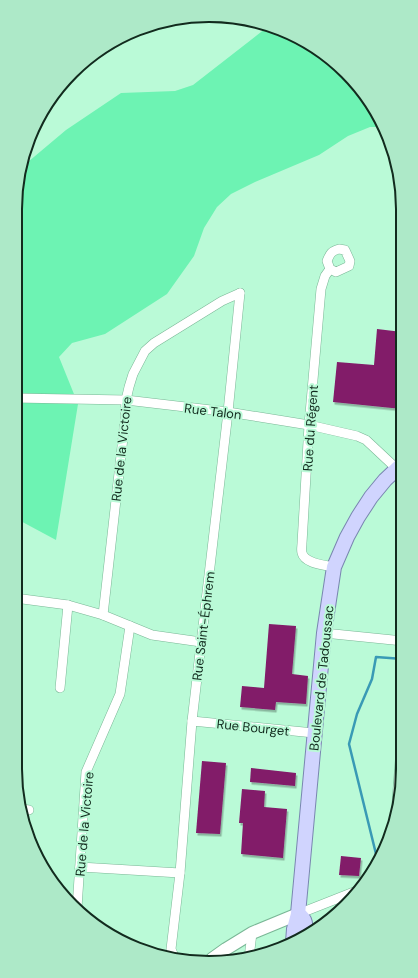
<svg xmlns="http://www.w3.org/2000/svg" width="418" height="978" font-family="'DM Sans',sans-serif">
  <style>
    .green { fill: #6df3b3 }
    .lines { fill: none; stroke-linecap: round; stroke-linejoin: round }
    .stream { stroke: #399ab5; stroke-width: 2.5 }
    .building { fill: #821a69; filter: url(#shadow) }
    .lane-casing { stroke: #7ab796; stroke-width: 6 }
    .street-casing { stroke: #7ab796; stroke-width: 10 }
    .secondary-casing { stroke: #7ab796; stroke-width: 14 }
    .primary-casing { stroke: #7986b0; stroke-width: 16 }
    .lane { stroke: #fff; stroke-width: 4.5 }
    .street { stroke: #fff; stroke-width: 9 }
    .secondary { stroke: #fff; stroke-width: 12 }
    .primary { stroke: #d0d4fe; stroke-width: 14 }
    .labels { text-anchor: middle; stroke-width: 4; stroke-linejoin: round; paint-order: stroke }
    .street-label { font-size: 13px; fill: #122b1e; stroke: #bafad7 }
    .rim { fill: none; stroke: #122b1e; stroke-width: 2 }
  </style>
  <defs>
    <filter id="shadow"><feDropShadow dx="1.5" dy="2.5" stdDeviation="0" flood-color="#0004"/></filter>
  </defs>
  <rect width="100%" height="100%" fill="#bafad7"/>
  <polygon class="green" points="270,25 327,55 363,91 384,127 370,127 348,136 319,155 255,182 231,194 217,207 204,228 194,256 167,294 105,334 72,343 59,357 78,404 56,540 15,518 15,209 22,167 66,130 121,93 175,91 193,85"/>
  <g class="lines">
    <polyline class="stream" points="377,858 349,744 357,714 372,679 376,657 403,659"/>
  </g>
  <g class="building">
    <polygon points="377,329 402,332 402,409 333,402 337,362 374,365"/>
    <polygon points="269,624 296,626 292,674 308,676 306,704 276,702 275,710 240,707 242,686 264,688"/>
    <polygon points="202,761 226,763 220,834 196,833"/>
    <polygon points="251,768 296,773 295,786 250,782"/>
    <polygon points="242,789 265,791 264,807 287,809 283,858 241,854 243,823 239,823"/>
    <polygon points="341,856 361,858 359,876 339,875"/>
  </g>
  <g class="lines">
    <defs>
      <polyline id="lane" points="393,826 401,720"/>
      <g id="street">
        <path d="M 339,249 L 345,250 L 350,261 L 349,266 L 336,272 L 330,269 L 327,261 C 330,254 331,251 339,249 Z"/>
        <path d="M 330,269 L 325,276 L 321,289 L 309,425 L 302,543 C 302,546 301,550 302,553 C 305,564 325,565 334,567"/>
        <polyline points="15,398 126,400 228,412 309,425 357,436 366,440 397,469"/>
        <polyline points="15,598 68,605 103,615 152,635 201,642"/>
        <polyline points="103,615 125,420 126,400 129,387 133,374 145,351 154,343 222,301 240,293"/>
        <polyline points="324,633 403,641"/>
        <polyline points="60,688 68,605"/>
        <polyline points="192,721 314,733"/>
        <polyline points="22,809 29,810"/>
        <polyline points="80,867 180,873"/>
        <polyline points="77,908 86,772 120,694 130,626"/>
        <polyline points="298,914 359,890"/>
        <polyline points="249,958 252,933"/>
        <polyline points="175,959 171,949 180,873 192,721 228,412 240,293"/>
      </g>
      <polyline id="secondary" points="212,959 226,949 252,933 298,914"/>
      <g id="primary">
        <path d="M 298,914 C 308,920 305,927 304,938"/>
        <polyline points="293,942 294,929 298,914 324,633 334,567 347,537 358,517 371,497 385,480 402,464"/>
      </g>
    </defs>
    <use href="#lane" class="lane-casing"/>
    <use href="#street" class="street-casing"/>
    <use href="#secondary" class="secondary-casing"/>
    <use href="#primary" class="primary-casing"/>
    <use href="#lane" class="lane"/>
    <use href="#street" class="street"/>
    <use href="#secondary" class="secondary"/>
    <use href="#primary" class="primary"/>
  </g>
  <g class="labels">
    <g class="street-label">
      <text transform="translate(213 411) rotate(7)" y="5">Rue Talon</text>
      <text transform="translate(310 428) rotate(-86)" y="5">Rue du Régent</text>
      <text transform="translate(121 449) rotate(-84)" y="5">Rue de la Victoire</text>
      <text transform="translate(203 626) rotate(-83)" y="5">Rue Saint-Éphrem</text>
      <text transform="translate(321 678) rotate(-84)" y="5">Boulevard de Tadoussac</text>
      <text transform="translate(253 727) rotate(6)" y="5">Rue Bourget</text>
      <text transform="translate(84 824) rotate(-85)" y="5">Rue de la Victoire</text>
    </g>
  </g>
  <path d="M0 0H418V978H0ZM209 22H209A187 187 0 0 1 396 209V769A187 187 0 0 1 209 956H209A187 187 0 0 1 22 769V209A187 187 0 0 1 209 22Z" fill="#ade9c8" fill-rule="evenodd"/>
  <path class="rim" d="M209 22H209A187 187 0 0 1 396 209V769A187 187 0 0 1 209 956H209A187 187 0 0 1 22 769V209A187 187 0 0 1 209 22Z"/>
</svg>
